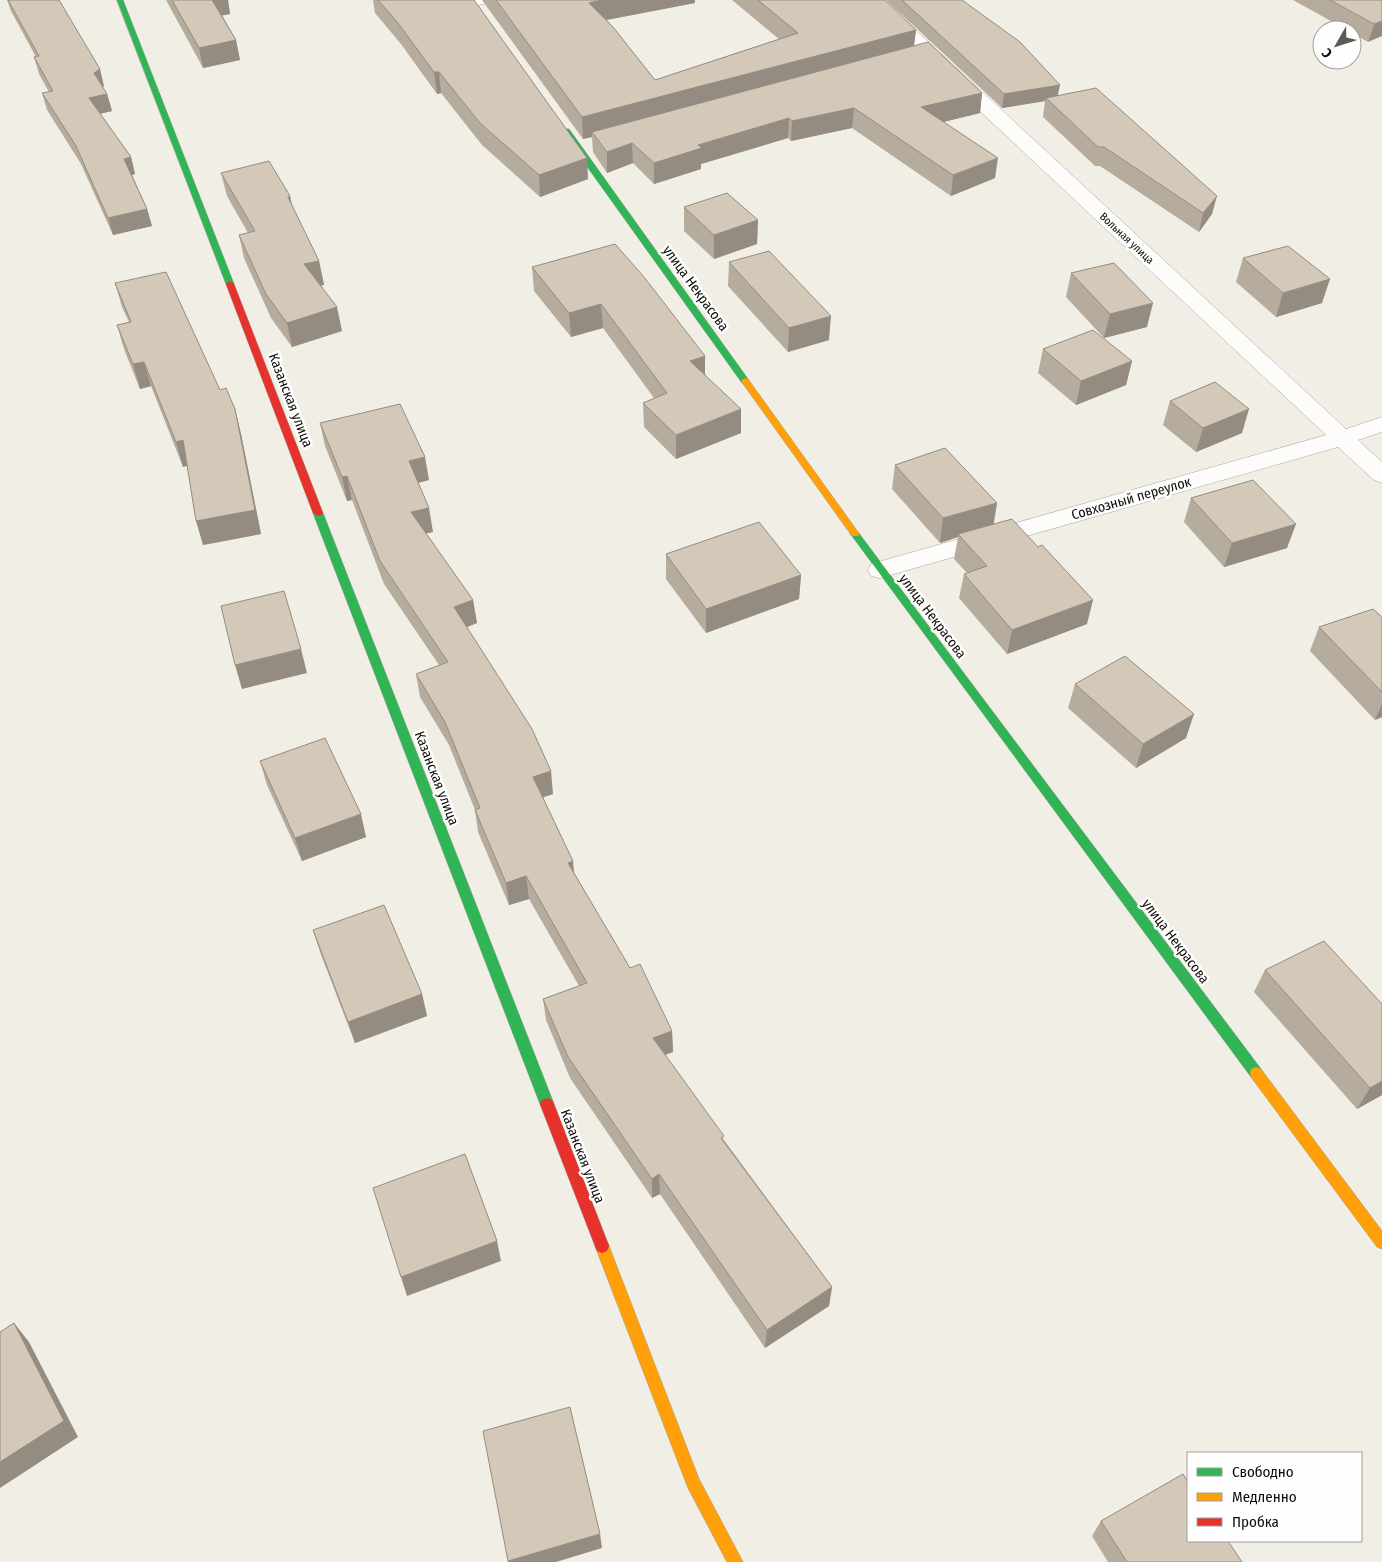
<svg xmlns="http://www.w3.org/2000/svg" width="1382" height="1562" font-family="'Fira Sans Condensed',sans-serif">
  <style>
    .lines { fill: none; stroke-linecap: round; stroke-linejoin: round }
    .street-casing { stroke: #a6a39c; stroke-width: 1 }
    .fast-casing { stroke: #a6a39c; stroke-width: 1 }
    .slow-casing { stroke: #a6a39c; stroke-width: 1 }
    .jam-casing { stroke: #a6a39c; stroke-width: 1 }
    .street { fill: #fdfcfb; fill-rule: evenodd }
    .fast { fill: #30b455; fill-rule: evenodd }
    .slow { fill: #ff9f0a; fill-rule: evenodd }
    .jam { fill: #e5322d; fill-rule: evenodd }
    .wall { fill: #b6ac9e }
    .shaded-wall { fill: #948c81 }
    .building { fill: #d4c8b8; stroke: #948c81 }
    .labels { text-anchor: middle; stroke-width: 5; stroke-linejoin: round; paint-order: stroke }
    .far-street-label { font-size: 11px; fill: #0d0b06; stroke: #fefefe }
    .street-label { font-size: 14px; fill: #0d0b06; stroke: #fefefe }
  </style>
  <rect width="100%" height="100%" fill="#f1eee5"/>
  <g class="lines">
    <defs>
      <g id="street">
        <polygon points="465,0 486,0 484,4 473,6 467,5"/>
        <polygon points="865,0 883,0 1346,429 1382,417 1382,432 1358,440 1382,462 1382,483 1374,480 1338,447 880,578 871,576 868,570 871,564 1326,435 923,58"/>
      </g>
      <g id="fast">
        <polygon points="117,0 123,0 234,284 233,286 227,286 226,284"/>
        <polygon points="563,129 569,129 748,379 748,383 742,383 563,133"/>
        <polygon points="318,510 323,513 554,1104 552,1108 547,1110 542,1108 540,1104 313,513"/>
        <polygon points="855,531 858,532 1261,1069 1262,1073 1261,1077 1256,1079 1251,1077 852,536 850,534"/>
      </g>
      <g id="slow">
        <polygon points="745,378 748,379 858,532 860,534 858,536 852,536 741,381"/>
        <polygon points="1256,1067 1261,1069 1382,1231 1382,1249 1377,1247 1251,1077 1250,1073 1251,1069"/>
        <polygon points="602,1239 607,1241 609,1246 699,1479 743,1562 727,1562 688,1488 595,1246 597,1241"/>
      </g>
      <g id="jam">
        <polygon points="230,281 234,284 323,513 321,515 318,516 313,513 226,284"/>
        <polygon points="547,1098 552,1100 554,1104 609,1246 607,1251 602,1253 597,1251 595,1246 540,1104 542,1100"/>
      </g>
    </defs>
    <use href="#street" class="street-casing"/>
    <use href="#fast" class="fast-casing"/>
    <use href="#slow" class="slow-casing"/>
    <use href="#jam" class="jam-casing"/>
    <use href="#street" class="street"/>
    <use href="#fast" class="fast"/>
    <use href="#slow" class="slow"/>
    <use href="#jam" class="jam"/>
  </g>
  <g class="wall">
    <polygon points="7,0 59,0 104,86 103,87 107,94 112,111 100,114 131,157 135,174 132,175 147,209 152,226 113,235 81,164 47,110 42,93 49,92 39,74 34,57 36,57 11,11"/>
    <polygon points="166,0 228,0 230,14 222,15 236,40 240,60 203,68"/>
    <polygon points="373,0 474,0 588,179 540,197 482,145 441,93 437,94 401,44 375,13"/>
    <polygon points="482,0 695,0 695,3 607,20 655,80 779,39 732,0 885,0 916,30 914,46 982,93 980,113 943,122 995,178 951,196 852,128 791,141 788,138 701,164 701,169 654,184 633,163 607,173 593,152 592,137 583,139"/>
    <polygon points="886,0 962,0 1058,96 1212,214 1199,232 1100,166 1095,166 1043,117 1045,101 1002,108"/>
    <polygon points="1293,0 1382,0 1368,42 1352,33 1352,30 1347,30"/>
    <polygon points="221,173 290,196 292,206 319,261 324,285 321,285 342,331 292,347 271,318 244,258 239,235 248,233 227,196"/>
    <polygon points="684,207 758,220 757,244 714,259 684,231"/>
    <polygon points="1243,258 1322,303 1276,317 1236,282"/>
    <polygon points="729,262 829,340 788,352 728,286"/>
    <polygon points="532,267 705,356 705,374 741,433 676,459 644,427 643,403 654,398 603,328 571,337 534,291"/>
    <polygon points="1071,273 1147,327 1104,338 1066,297"/>
    <polygon points="115,283 220,390 235,409 241,434 261,534 203,545 187,465 183,467 151,386 140,389 124,349 117,325 129,322 122,307"/>
    <polygon points="1043,349 1132,361 1126,385 1076,405 1038,373"/>
    <polygon points="1170,401 1242,433 1196,452 1163,425"/>
    <polygon points="320,423 429,480 418,483 433,532 426,533 473,600 477,623 467,627 553,794 543,797 574,873 630,968 672,1031 673,1052 665,1055 724,1140 832,1287 829,1306 765,1348 660,1194 652,1198 570,1078 546,1020 543,999 579,986 529,899 509,905 478,832 475,810 449,745 420,697 416,674 439,665 384,584 352,500 347,501 325,446"/>
    <polygon points="895,465 997,503 993,525 1087,624 1007,654 959,598 964,574 967,573 954,559 958,537 940,543 892,489"/>
    <polygon points="1191,498 1287,548 1224,567 1184,522"/>
    <polygon points="666,554 801,575 799,599 706,633 666,579"/>
    <polygon points="1382,617 1382,717 1375,720 1310,651 1319,627"/>
    <polygon points="1075,684 1186,738 1136,768 1068,708"/>
    <polygon points="260,761 366,837 302,861 267,785"/>
    <polygon points="313,930 422,994 427,1016 355,1043 320,952"/>
    <polygon points="1265,970 1382,1004 1382,1095 1357,1109 1254,992"/>
    <polygon points="1101,1521 1242,1562 1108,1562 1092,1536"/>
  </g>
  <g class="shaded-wall">
    <polygon points="211,0 228,0 230,14 215,17"/>
    <polygon points="602,0 695,0 695,3 590,23 589,3"/>
    <polygon points="1382,21 1382,36 1368,42 1374,24"/>
    <polygon points="916,30 913,51 592,132 592,137 583,139 582,117"/>
    <polygon points="236,40 240,60 203,68 199,48"/>
    <polygon points="100,69 104,86 98,89 94,73"/>
    <polygon points="434,72 439,72 441,93 437,94"/>
    <polygon points="1060,85 1057,99 1046,98 1045,101 1002,108 1004,94"/>
    <polygon points="982,93 980,113 919,128 921,107"/>
    <polygon points="107,94 112,111 94,115 89,98"/>
    <polygon points="854,108 852,128 791,141 792,121"/>
    <polygon points="789,118 788,138 701,164 701,169 654,184 654,163 698,145"/>
    <polygon points="632,143 633,163 607,173 607,152"/>
    <polygon points="131,157 135,174 129,176 124,159"/>
    <polygon points="587,158 588,179 540,197 539,175"/>
    <polygon points="998,158 995,178 951,196 953,175"/>
    <polygon points="290,196 295,219 288,197"/>
    <polygon points="1217,196 1212,214 1199,232 1203,213"/>
    <polygon points="147,209 152,226 113,235 108,218"/>
    <polygon points="758,220 757,244 714,259 714,235"/>
    <polygon points="319,261 324,285 309,288 304,264"/>
    <polygon points="1330,279 1322,303 1276,317 1283,293"/>
    <polygon points="1153,303 1147,327 1104,338 1110,314"/>
    <polygon points="601,304 603,328 571,337 569,313"/>
    <polygon points="337,307 342,331 292,347 287,323"/>
    <polygon points="831,316 829,340 788,352 789,328"/>
    <polygon points="705,356 705,381 690,361"/>
    <polygon points="1132,361 1126,385 1076,405 1081,381"/>
    <polygon points="144,362 151,386 140,389 133,364"/>
    <polygon points="235,409 241,434 261,534 203,545 196,521"/>
    <polygon points="741,409 741,433 676,459 676,435"/>
    <polygon points="1249,409 1242,433 1196,452 1203,428"/>
    <polygon points="183,440 190,465 183,467 176,442"/>
    <polygon points="425,457 429,480 413,484 409,461"/>
    <polygon points="347,476 352,500 347,501 342,477"/>
    <polygon points="997,503 993,528 958,534 958,537 940,543 943,518"/>
    <polygon points="429,508 433,532 415,536 411,512"/>
    <polygon points="1296,524 1287,548 1224,567 1232,543"/>
    <polygon points="801,575 799,599 706,633 706,609"/>
    <polygon points="473,600 477,623 457,631 454,607"/>
    <polygon points="1093,600 1087,624 1007,654 1012,630"/>
    <polygon points="301,649 307,673 242,689 235,665"/>
    <polygon points="1382,704 1382,717 1375,720"/>
    <polygon points="1194,714 1186,738 1136,768 1143,744"/>
    <polygon points="551,771 553,794 535,800 533,777"/>
    <polygon points="361,814 366,837 302,861 295,838"/>
    <polygon points="573,861 575,884 568,863"/>
    <polygon points="526,876 529,899 509,905 506,883"/>
    <polygon points="422,994 427,1016 355,1043 348,1022"/>
    <polygon points="672,1031 673,1052 653,1059 653,1038"/>
    <polygon points="1382,1081 1382,1095 1357,1109 1370,1088"/>
    <polygon points="659,1174 660,1194 652,1198 652,1179"/>
    <polygon points="497,1241 501,1261 407,1296 401,1277"/>
    <polygon points="832,1287 829,1306 765,1348 767,1330"/>
    <polygon points="14,1323 29,1342 78,1437 0,1488 0,1462"/>
    <polygon points="600,1534 602,1548 556,1562 508,1562 508,1561"/>
  </g>
  <g class="building">
    <polygon points="8,0 59,0 100,69 94,73 107,94 89,98 131,157 124,159 147,209 108,218 76,146 42,93 53,91 34,57 39,56"/>
    <polygon points="172,0 212,0 236,40 199,48"/>
    <polygon points="378,0 474,0 587,158 539,175 480,123 439,72 434,72 398,23"/>
    <polygon points="496,0 602,0 589,3 613,27 655,80 798,33 758,0 885,0 916,30 582,117"/>
    <polygon points="902,0 962,0 1020,42 1060,85 1004,94"/>
    <polygon points="1330,0 1382,0 1382,21 1374,24"/>
    <polygon points="928,42 982,93 921,107 998,158 953,175 854,108 792,121 789,118 698,145 702,148 654,163 632,143 607,152 592,132"/>
    <polygon points="1096,88 1217,196 1203,213 1104,147 1098,147 1046,98"/>
    <polygon points="269,161 290,196 288,197 319,261 304,264 337,307 287,323 266,294 239,235 255,231 221,173"/>
    <polygon points="727,193 758,220 714,235 684,207"/>
    <polygon points="615,244 644,277 705,356 690,361 741,409 676,435 643,403 667,393 601,304 569,313 532,267"/>
    <polygon points="1288,246 1330,279 1283,293 1243,258"/>
    <polygon points="769,251 831,316 789,328 729,262"/>
    <polygon points="1114,263 1153,303 1110,314 1071,273"/>
    <polygon points="166,272 220,390 226,388 235,409 255,510 196,521 183,440 176,442 144,362 133,364 117,325 131,322 115,283"/>
    <polygon points="1093,330 1132,361 1081,381 1043,349"/>
    <polygon points="1215,382 1249,409 1203,428 1170,401"/>
    <polygon points="400,404 425,457 409,461 429,508 411,512 473,600 454,607 532,729 551,771 533,777 573,861 568,863 630,968 640,964 672,1031 653,1038 724,1136 721,1138 832,1287 767,1330 659,1174 652,1179 568,1057 543,999 587,983 526,876 506,883 475,810 480,808 445,722 416,674 448,662 380,561 347,476 342,477 320,423"/>
    <polygon points="945,448 997,503 943,518 895,465"/>
    <polygon points="1253,480 1296,524 1232,543 1191,498"/>
    <polygon points="1012,519 1038,547 1042,545 1093,600 1012,630 964,574 987,566 958,534"/>
    <polygon points="759,522 801,575 706,609 666,554"/>
    <polygon points="284,591 301,649 235,665 221,606"/>
    <polygon points="1373,609 1382,617 1382,692 1319,627"/>
    <polygon points="1125,656 1194,714 1143,744 1075,684"/>
    <polygon points="325,738 361,814 295,838 260,761"/>
    <polygon points="384,905 422,994 348,1022 313,930"/>
    <polygon points="1324,941 1382,1004 1382,1081 1370,1088 1265,970"/>
    <polygon points="465,1154 497,1241 401,1277 373,1188"/>
    <polygon points="14,1323 64,1421 0,1462 0,1332"/>
    <polygon points="570,1407 600,1534 508,1561 483,1431"/>
    <polygon points="1183,1474 1188,1482 1188,1541 1228,1541 1242,1562 1127,1562 1101,1521"/>
  </g>
  <g class="labels">
    <g class="far-street-label">
      <text transform="translate(1127 238) rotate(43)" y="4">Вольная улица</text>
    </g>
    <g class="street-label">
      <text transform="translate(696 288) rotate(54)" y="5">улица Некрасова</text>
      <text transform="translate(291 400) rotate(69)" y="5">Казанская улица</text>
      <text transform="translate(1131 498) rotate(-16)" y="5">Совхозный переулок</text>
      <text transform="translate(933 616) rotate(53)" y="5">улица Некрасова</text>
      <text transform="translate(437 778) rotate(69)" y="5">Казанская улица</text>
      <text transform="translate(1176 941) rotate(53)" y="5">улица Некрасова</text>
      <text transform="translate(583 1156) rotate(69)" y="5">Казанская улица</text>
    </g>
  </g>
  <rect x="1187" y="1452" width="175" height="90" fill="#fefefe" stroke="#9e9d9b"/>
  <rect x="1197" y="1468" width="25" height="8" fill="#30b455" stroke="#9e9d9b"/>
  <text x="1232" y="1477" font-size="15" fill="#0d0b06">Свободно</text>
  <rect x="1197" y="1493" width="25" height="8" fill="#ff9f0a" stroke="#9e9d9b"/>
  <text x="1232" y="1502" font-size="15" fill="#0d0b06">Медленно</text>
  <rect x="1197" y="1518" width="25" height="8" fill="#e5322d" stroke="#9e9d9b"/>
  <text x="1232" y="1527" font-size="15" fill="#0d0b06">Пробка</text>
  <g transform="translate(1337 45) rotate(231)"><circle r="24" fill="#fefefe" stroke="#9e9d9b"/>
  <path d="M0-4L9 19L0 12L-9 19Z" fill="#5d5a54"/>
  <text y="-8" font-size="14" font-weight="bold" text-anchor="middle" fill="#0d0b06">С</text>
  </g>
</svg>
